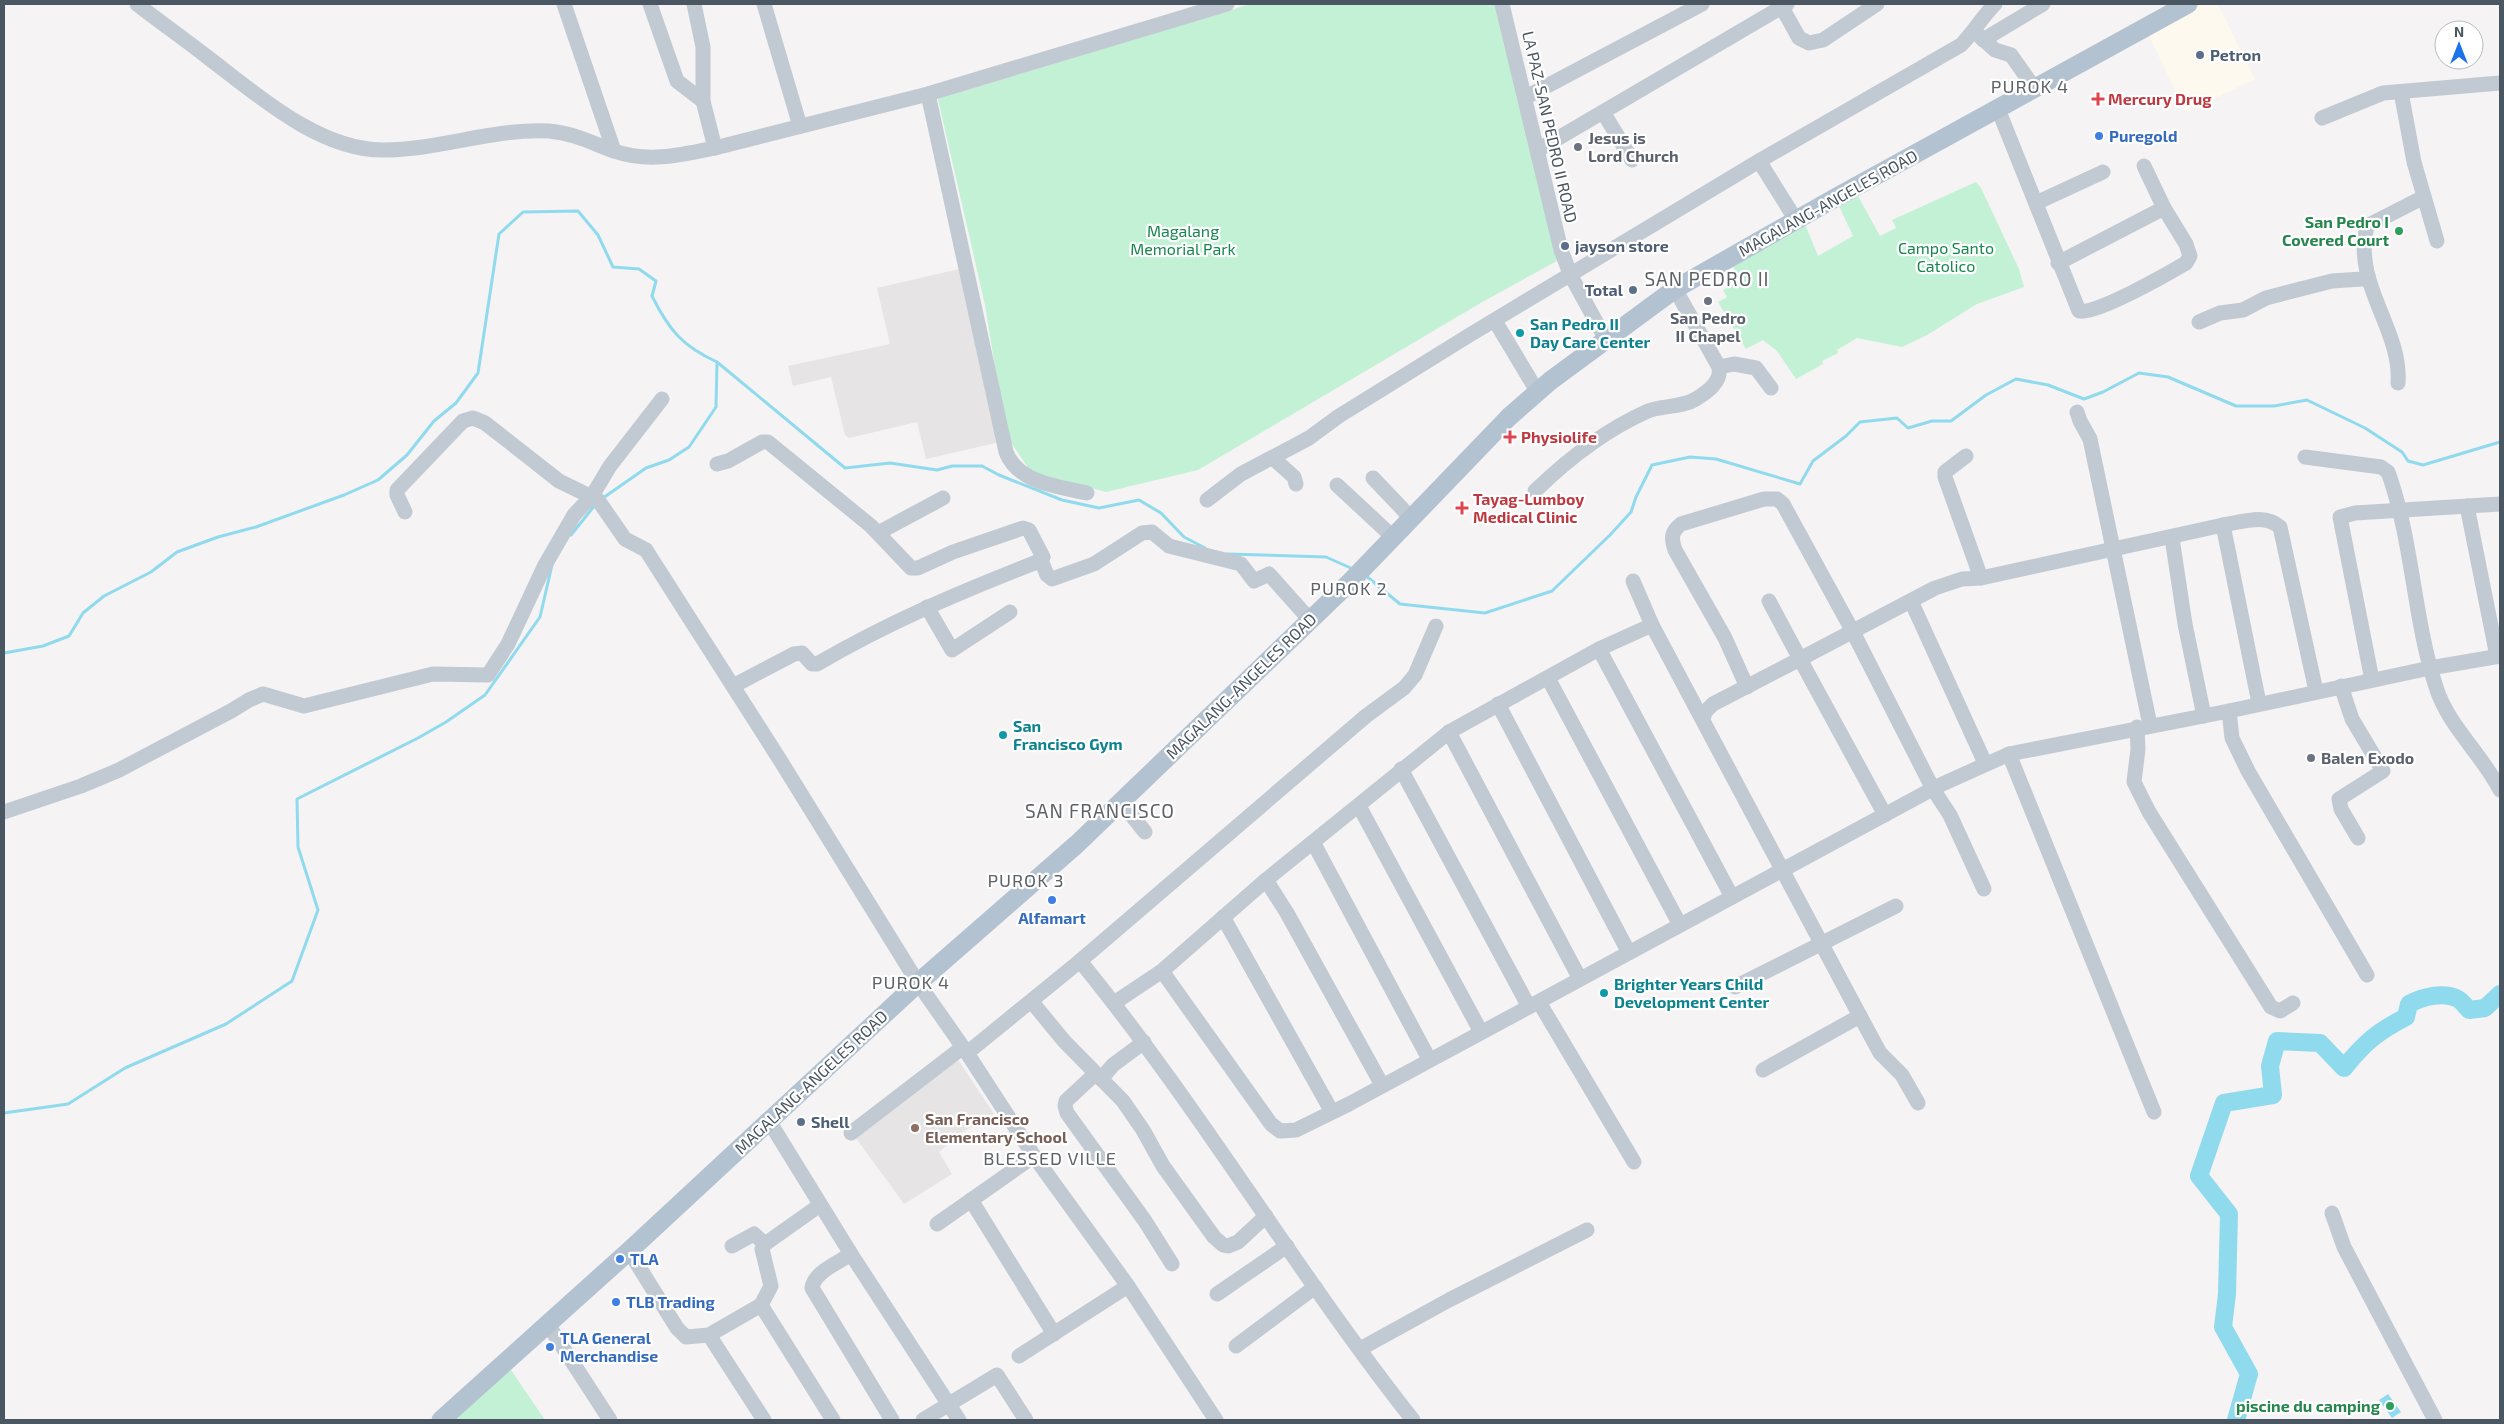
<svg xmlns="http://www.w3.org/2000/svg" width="2504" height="1424" font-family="'Exo 2',sans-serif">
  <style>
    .commercial { fill: #fdf9ef }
    .education { fill: #e6e4e5 }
    .green { fill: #c3f1d5 }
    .water { fill: #90daee }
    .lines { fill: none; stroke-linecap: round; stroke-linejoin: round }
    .stream { stroke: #90daee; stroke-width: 3 }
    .river { stroke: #90daee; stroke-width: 18 }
    .minor { stroke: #c1cad2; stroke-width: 15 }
    .major { stroke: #b3c2d1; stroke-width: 19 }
    .service-dot { fill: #5c6f8a; stroke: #fff; stroke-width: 2 }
    .health-dot { fill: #e0444e; stroke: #fff; stroke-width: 2 }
    .shop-dot { fill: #3f7fe0; stroke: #fff; stroke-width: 2 }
    .worship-dot { fill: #6b7280; stroke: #fff; stroke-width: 2 }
    .leisure-dot { fill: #2e9e5b; stroke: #fff; stroke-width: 2 }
    .culture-dot { fill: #0f9aa8; stroke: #fff; stroke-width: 2 }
    .education-dot { fill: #8d6e63; stroke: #fff; stroke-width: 2 }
    .labels { text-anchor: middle; stroke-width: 4.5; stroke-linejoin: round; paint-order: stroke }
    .service-label { font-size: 16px; font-weight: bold; fill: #4e5e75; stroke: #fff; text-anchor: start }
    .health-label { font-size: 16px; font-weight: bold; fill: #be3a42; stroke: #fff; text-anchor: start }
    .street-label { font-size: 16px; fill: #4a5661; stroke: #fff }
    .shop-label { font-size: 16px; font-weight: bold; fill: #366cbe; stroke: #fff; text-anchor: start }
    .worship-label { font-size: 16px; font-weight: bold; fill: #5b616d; stroke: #fff; text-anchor: start }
    .leisure-label { font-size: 16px; font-weight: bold; fill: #27864d; stroke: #fff; text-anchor: end }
    .park-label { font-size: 16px; fill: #17864f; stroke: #fff }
    .culture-label { font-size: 16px; font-weight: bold; fill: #0d838f; stroke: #fff; text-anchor: start }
    .education-label { font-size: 16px; font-weight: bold; fill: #785e54; stroke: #fff; text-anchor: start }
    .neighbourhood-label { font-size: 18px; letter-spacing: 1px; fill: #5f6368; stroke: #fff }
    .quarter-label { font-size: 19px; letter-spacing: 1px; fill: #5f6368; stroke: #fff }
  </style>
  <rect width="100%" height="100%" fill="#f5f3f3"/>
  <polygon class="commercial" points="2200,4 2218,4 2255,79 2186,113 2146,30"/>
  <g class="education">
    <polygon points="959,269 1000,442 926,459 917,422 849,438 845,435 831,377 793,386 788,366 890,344 877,288"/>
    <polygon points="955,1055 994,1114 961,1133 939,1152 952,1174 904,1204 853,1134"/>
  </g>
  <g class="green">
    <polygon points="1250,4 1496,4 1557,261 1484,301 1198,470 1106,492 1031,472 1006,435 985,305 938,99"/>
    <polygon points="1976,182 1981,188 2019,269 2024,287 1977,304 1927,335 1902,347 1857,338 1837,350 1838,353 1822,361 1823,364 1796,379 1777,351 1763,340 1746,349 1718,302 1727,297 1723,290 1741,280 1732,265 1805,224 1818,256 1853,236 1839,206 1858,196 1880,236 1896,228 1892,220"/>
    <polygon points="511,1370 545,1420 451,1420"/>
  </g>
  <polygon class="water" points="2388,1394 2401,1412 2392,1418 2379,1400"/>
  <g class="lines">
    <g class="stream">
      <polyline points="603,498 646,468 669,460 689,447 716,407 717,362"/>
      <polyline points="571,535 595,505"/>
      <polyline points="1227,554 1326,557 1353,569"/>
      <polyline points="1365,575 1400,604 1485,613 1552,591 1610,535 1631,512 1636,497 1652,465 1690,457 1716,459 1800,484 1813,461 1846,436 1860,422 1897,418 1908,428 1932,421 1951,421 1986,395 2016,379 2048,385 2084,399 2103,392 2139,373 2168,377 2236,406 2274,406 2307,400 2365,428 2402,452 2408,461 2423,465 2500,442"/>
      <path d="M 4,653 L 43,646 L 69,636 L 83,613 L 104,596 L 151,572 L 177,552 L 218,537 L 256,527 L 344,495 L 378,480 L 407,455 L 434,421 L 456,403 L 478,373 L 499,234 L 523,212 L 578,211 L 598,235 L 613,267 L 639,269 L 656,281 L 652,296 C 669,330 682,346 717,362 L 845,468 L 890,463 L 937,470 L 952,466 L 982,466 L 999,475 L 1062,500 L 1099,508 L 1139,500 L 1161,513 L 1184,537 L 1205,548"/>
      <polyline points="4,1113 68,1104 125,1068 226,1024 292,981 318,910 298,847 297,799 418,738 446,722 485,695 540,617 552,565"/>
    </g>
    <path class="river" d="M 2236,1420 L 2249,1374 L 2223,1327 L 2227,1294 L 2229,1214 L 2199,1176 L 2224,1103 L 2273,1095 L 2270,1066 L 2277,1041 L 2320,1043 L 2344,1068 C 2365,1042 2377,1032 2406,1017 L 2409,1004 C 2422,997 2444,991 2458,999 C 2462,1001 2466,1007 2469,1010 L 2485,1008 L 2500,994"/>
    <g class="minor">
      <path d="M 137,4 C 160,22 183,38 206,56 C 255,93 319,151 384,150 C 439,150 494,128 549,131 C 573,133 592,143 614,151 C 648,163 681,155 715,148 L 928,94 L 1227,4"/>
      <polyline points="564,4 614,151"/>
      <polyline points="650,4 677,81 703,101"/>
      <polyline points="694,4 703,47 703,101 715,148"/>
      <polyline points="764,4 800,126"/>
      <polyline points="1502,4 1561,250 1571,276 1605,338"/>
      <polyline points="1780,4 1799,38 1809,43 1823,40 1877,4"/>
      <polyline points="1975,32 1995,50 2011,55 2035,89"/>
      <polyline points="1983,40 2043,4"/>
      <polyline points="2401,92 2414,162 2437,241"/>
      <path d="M 928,94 L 1006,452 C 1018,483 1057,486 1087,493"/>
      <polyline points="1526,97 1702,4"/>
      <path d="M 1998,109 L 2079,311 C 2094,316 2169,273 2186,263 L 2190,256 L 2186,244 L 2164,208 L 2058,263"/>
      <polyline points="1603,112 1632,160"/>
      <polyline points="2322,118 2383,93 2500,83"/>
      <polyline points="1538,150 1787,4"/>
      <polyline points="1759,161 1796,220"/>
      <polyline points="2144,166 2164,208"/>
      <polyline points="2036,203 2103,172"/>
      <polyline points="1495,321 1537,391"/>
      <polyline points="2199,322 2220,313 2243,310 2266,298 2332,281 2362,279 2368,276"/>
      <polyline points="1719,367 1734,364 1756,368 1771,388"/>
      <path d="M 2398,383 C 2402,329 2352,284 2367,226 L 2424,197"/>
      <polyline points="2077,412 2080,421 2090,439 2150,725"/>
      <polyline points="1966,456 1945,472 1945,477 1981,578"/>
      <path d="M 2305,457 L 2381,467 L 2388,472 C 2413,541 2413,617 2436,687 C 2448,726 2482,754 2500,790"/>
      <polyline points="1273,458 1294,477 1296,484"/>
      <path d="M 717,464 L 728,461 L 762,442 L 768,442 L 871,526 L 911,568 L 918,568 L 953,552 L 1023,528 L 1029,530 L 1043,557 L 1037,562 C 960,592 889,622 817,664 L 812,664 L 802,653 L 794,654 L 733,686"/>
      <polyline points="1373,478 1412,519"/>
      <polyline points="1337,485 1394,538"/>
      <path d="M 1535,491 C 1568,459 1605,430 1648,411 C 1663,405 1681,408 1696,399 C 1707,392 1722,382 1719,367 L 1675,289"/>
      <path d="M 1207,500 L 1241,474 L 1309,438 L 1339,416 L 1468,336 L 1759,161 L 1961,45 C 1974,32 1982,17 1995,4"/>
      <polyline points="2467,506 2497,656"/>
      <path d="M 405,512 L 397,495 L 397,490 L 463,421 L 473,418 L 485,423 L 559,481 L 598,500 L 625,539 L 646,550 L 780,760 L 918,983 L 967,1053 L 1080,961 C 1200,1108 1296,1272 1413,1420"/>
      <polyline points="2223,525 2259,703"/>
      <polyline points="878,533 943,498"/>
      <polyline points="2172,538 2185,624 2204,716"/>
      <polyline points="1041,560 1047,575 1052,579 1094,564 1142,533 1152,532 1169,546 1241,564 1254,581 1269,574 1310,620"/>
      <polyline points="1633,581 1652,625"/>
      <polyline points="1911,601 1985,763"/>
      <polyline points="927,607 952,650 1010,612"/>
      <polyline points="1599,649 1732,897"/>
      <polyline points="1548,678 1680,925"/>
      <polyline points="2372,680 2340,517 2355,513 2500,504"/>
      <polyline points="2341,686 2352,719 2383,771 2339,799 2341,809 2358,838"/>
      <path d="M 1747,687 L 1725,638 L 1675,550 C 1671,538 1671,532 1681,524 L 1764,499 L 1777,499 L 1783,504 L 1852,630 L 1933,789 L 1950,815 L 1984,889"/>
      <polyline points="1498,704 1628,951"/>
      <polyline points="2229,711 2232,738 2248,771 2367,975"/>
      <polyline points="1703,720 1705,712 1713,704 1800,659 1769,601"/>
      <polyline points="2137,727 2138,749 2134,782 2149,812 2271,1007 2280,1011 2293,1003"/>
      <polyline points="1449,732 1580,979"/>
      <polyline points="2009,754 2154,1112"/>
      <polyline points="1401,769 1529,1007"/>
      <polyline points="1121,802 1145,832"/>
      <polyline points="1359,806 1481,1032"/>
      <polyline points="4,812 81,786 119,770 231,711 249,700 263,694 304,706 433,674 488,675 508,644 545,565 574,515 592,496 610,466 662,399"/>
      <path d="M 1885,815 L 1800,659 L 1935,588 L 1962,579 L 1981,578 L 2223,525 C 2242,522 2265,513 2280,527 L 2316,691"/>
      <polyline points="1313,842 1429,1059"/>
      <polyline points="1266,880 1287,913 1382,1085"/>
      <polyline points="1223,917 1332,1112"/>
      <polyline points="1080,961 1366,716 1404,688 1415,675 1436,626"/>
      <polyline points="1162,971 1271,1124 1280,1131 1296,1130 1349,1104 1938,786 2009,754 2229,711 2430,668 2500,656"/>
      <polyline points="1735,987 1896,906"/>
      <polyline points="1032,1002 1064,1041 1123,1101 1143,1130 1163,1166 1214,1237 1223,1245 1228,1246 1238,1242 1266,1216"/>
      <polyline points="1539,1002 1634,1162"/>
      <polyline points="1114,1003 1162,971 1266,880 1449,732 1599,649 1652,625 1860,1016 1880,1053 1902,1075 1918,1103"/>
      <polyline points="967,1053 1034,1156 1128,1286 1216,1420"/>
      <polyline points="1763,1070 1860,1016"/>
      <polyline points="1095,1074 1066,1101 1065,1106 1067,1113 1145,1221 1172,1264"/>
      <polyline points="1101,1079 1113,1065 1144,1042"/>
      <polyline points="769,1121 851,1254 959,1420"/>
      <polyline points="851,1133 963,1047"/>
      <polyline points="971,1200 1054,1334"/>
      <polyline points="2332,1213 2344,1247 2435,1420"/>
      <polyline points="937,1224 1034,1156"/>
      <polyline points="732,1246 754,1234 765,1244"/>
      <polyline points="629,1251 677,1328 686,1337 709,1335 761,1305 771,1286 762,1249 765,1244 820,1205"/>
      <path d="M 851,1254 C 838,1263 814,1272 812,1288 L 892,1420"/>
      <polyline points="1217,1294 1287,1246"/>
      <polyline points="761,1305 833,1420"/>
      <polyline points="547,1323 610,1420"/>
      <polyline points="709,1335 764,1420"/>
      <polyline points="1236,1346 1315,1287"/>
      <polyline points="1360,1349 1449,1300 1587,1230"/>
      <polyline points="1019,1356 1128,1286"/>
      <polyline points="923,1420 997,1375 1026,1420"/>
    </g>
    <polyline class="major" points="441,1420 629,1251 918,983 1077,844 1350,582 1509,417 1550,381 1675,289 1835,198 2188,4"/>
  </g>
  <g class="service-dot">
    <circle cx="2200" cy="55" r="5"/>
    <circle cx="1565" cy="246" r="5"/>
    <circle cx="1633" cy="290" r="5"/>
    <circle cx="801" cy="1122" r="5"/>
  </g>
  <g class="health-dot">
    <path d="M2095.5 91.5h5v5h5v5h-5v5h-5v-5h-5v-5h5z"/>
    <path d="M1507.5 429.5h5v5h5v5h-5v5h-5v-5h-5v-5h5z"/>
    <path d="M1459.5 500.5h5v5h5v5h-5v5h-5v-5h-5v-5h5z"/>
  </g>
  <g class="shop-dot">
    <circle cx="2099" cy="136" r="5"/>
    <circle cx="1052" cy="900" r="5"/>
    <circle cx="620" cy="1259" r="5"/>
    <circle cx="616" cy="1302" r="5"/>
    <circle cx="550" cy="1347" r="5"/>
  </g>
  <g class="worship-dot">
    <circle cx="1578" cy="147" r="5"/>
    <circle cx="1708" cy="301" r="5"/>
    <circle cx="2311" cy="758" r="5"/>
  </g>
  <g class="leisure-dot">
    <circle cx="2399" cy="231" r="5"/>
    <circle cx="2390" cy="1406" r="5"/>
  </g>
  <g class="culture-dot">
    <circle cx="1520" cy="333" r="5"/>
    <circle cx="1003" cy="735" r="5"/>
    <circle cx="1604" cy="993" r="5"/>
  </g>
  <circle class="education-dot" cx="915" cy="1128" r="5"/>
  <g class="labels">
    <g class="service-label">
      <text x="2210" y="61">Petron</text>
      <text x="1575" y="252">jayson store</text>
      <text x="1623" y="296" text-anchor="end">Total</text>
      <text x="811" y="1128">Shell</text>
    </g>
    <g class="health-label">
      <text x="2108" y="105">Mercury Drug</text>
      <text x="1521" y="443">Physiolife</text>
      <text x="1473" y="505">Tayag-Lumboy<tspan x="1473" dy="18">Medical Clinic</tspan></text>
    </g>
    <g class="street-label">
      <text transform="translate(1550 127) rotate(77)" y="6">LA PAZ-SAN PEDRO II ROAD</text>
      <text transform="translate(1828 203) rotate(-29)" y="6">MAGALANG-ANGELES ROAD</text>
      <text transform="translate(1241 686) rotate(-44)" y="6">MAGALANG-ANGELES ROAD</text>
      <text transform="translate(811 1082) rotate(-43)" y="6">MAGALANG-ANGELES ROAD</text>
    </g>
    <g class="shop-label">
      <text x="2109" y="142">Puregold</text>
      <text x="1052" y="924" text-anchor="middle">Alfamart</text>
      <text x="630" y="1265">TLA</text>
      <text x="626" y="1308">TLB Trading</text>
      <text x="560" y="1344">TLA General<tspan x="560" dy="18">Merchandise</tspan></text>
    </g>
    <g class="worship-label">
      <text x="1588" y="144">Jesus is<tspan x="1588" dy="18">Lord Church</tspan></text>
      <text x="1708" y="324" text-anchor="middle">San Pedro<tspan x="1708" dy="18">II Chapel</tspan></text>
      <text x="2321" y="764">Balen Exodo</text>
    </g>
    <g class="leisure-label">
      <text x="2389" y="228">San Pedro I<tspan x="2389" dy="18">Covered Court</tspan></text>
      <text x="2380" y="1412">piscine du camping</text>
    </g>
    <g class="park-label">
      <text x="1183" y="237">Magalang<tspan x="1183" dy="18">Memorial Park</tspan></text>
      <text x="1946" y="254">Campo Santo<tspan x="1946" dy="18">Catolico</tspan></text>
    </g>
    <g class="culture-label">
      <text x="1530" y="330">San Pedro II<tspan x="1530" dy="18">Day Care Center</tspan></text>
      <text x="1013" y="732">San<tspan x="1013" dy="18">Francisco Gym</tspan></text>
      <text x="1614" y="990">Brighter Years Child<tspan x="1614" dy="18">Development Center</tspan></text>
    </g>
    <g class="education-label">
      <text x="925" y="1125">San Francisco<tspan x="925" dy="18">Elementary School</tspan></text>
    </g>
    <g class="neighbourhood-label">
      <text x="2030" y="93">PUROK 4</text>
      <text x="1349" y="595">PUROK 2</text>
      <text x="1026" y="887">PUROK 3</text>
      <text x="911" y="989">PUROK 4</text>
      <text x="1050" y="1165">BLESSED VILLE</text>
    </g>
    <g class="quarter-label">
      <text x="1707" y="286">SAN PEDRO II</text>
      <text x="1100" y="818">SAN FRANCISCO</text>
    </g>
  </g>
  <rect width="2504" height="1424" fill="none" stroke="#4a5661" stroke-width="10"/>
  <g transform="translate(2459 45)"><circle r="24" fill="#ffffff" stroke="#b7bbc0"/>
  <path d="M0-4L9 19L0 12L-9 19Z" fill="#1a73e8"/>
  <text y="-8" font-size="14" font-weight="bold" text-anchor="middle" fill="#4a5661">N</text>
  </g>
</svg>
